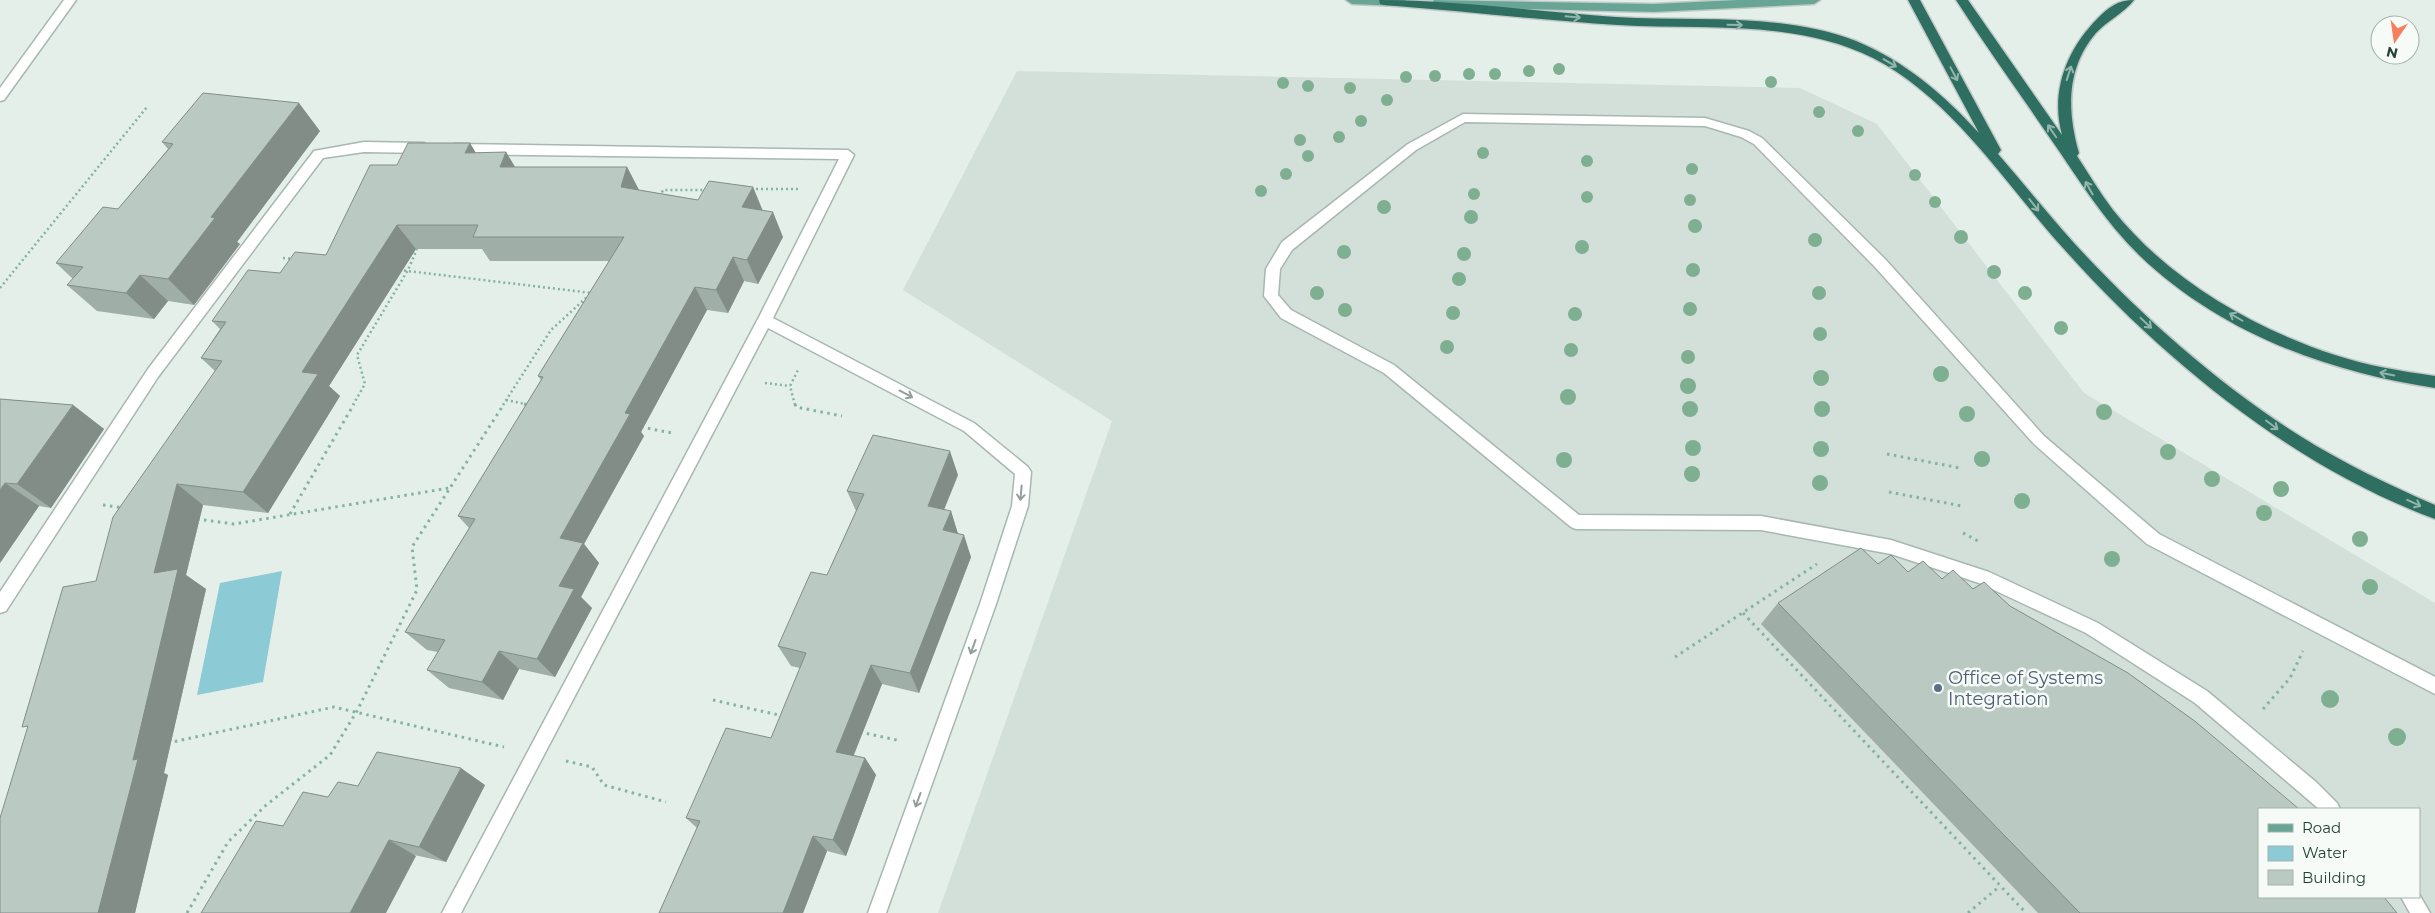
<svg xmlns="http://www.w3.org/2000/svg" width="2435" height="913" font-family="Montserrat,sans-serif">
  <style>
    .built { fill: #d3dfd9; fill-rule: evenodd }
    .water { fill: #8ccad5 }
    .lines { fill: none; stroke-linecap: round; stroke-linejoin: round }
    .service-casing { stroke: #a7b7b1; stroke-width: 3 }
    .minor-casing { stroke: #a7b7b1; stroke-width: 3 }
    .primary-casing { stroke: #c1cac8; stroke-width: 3 }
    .motorway-casing { stroke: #c1cac8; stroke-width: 3 }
    .path-far1 { stroke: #84b3a4; stroke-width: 2.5; stroke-dasharray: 2 3; stroke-linecap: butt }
    .path { stroke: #84b3a4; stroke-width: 3; stroke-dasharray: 2.5 4.5; stroke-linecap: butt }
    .service { fill: #fff; fill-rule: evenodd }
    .minor { fill: #fff; fill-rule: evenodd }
    .primary { fill: #68a595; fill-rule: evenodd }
    .motorway { fill: #2e6f61; fill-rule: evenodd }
    .tree { fill: #7faf91 }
    .wall { fill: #a0aea8 }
    .shaded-wall { fill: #828d88 }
    .building { fill: #bacac3; stroke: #828d88 }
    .oneway { stroke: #92b5ac }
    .oneway2 { stroke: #91a09c }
    .service-dot { fill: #5c6f8a; stroke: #f6fbf8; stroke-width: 2 }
    .labels { text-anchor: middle; stroke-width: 5; stroke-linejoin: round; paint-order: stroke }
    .service-label { font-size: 18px; fill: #4e5e75; stroke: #f6fbf8; text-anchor: start }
  </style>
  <rect width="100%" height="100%" fill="#e5efea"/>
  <path class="built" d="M 1017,71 L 1800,88 L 1877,124 L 2084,393 L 2435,603 L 2435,913 L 938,913 L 1112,421 L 903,290 ZM 2259,809 L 2419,809 L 2419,897 L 2259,897 Z"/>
  <polygon class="water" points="282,571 263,682 197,695 220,583"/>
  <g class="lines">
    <defs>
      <g id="service">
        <polygon points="1463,114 1705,118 1749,131 1762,138 1885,259 2044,436 2159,534 2435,677 2435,694 2147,544 2034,444 1875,267 1754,144 1741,137 1705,126 1465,122 1416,150 1292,250 1280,269 1278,295 1291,310 1394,365 1579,515 1761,516 1891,540 1989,572 2098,623 2207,691 2316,782 2337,803 2340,809 2319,809 2195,703 2086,633 1979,583 1891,554 1761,530 1576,529 1571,527 1384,373 1281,318 1264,296 1266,269 1282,242 1408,144"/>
        <polygon points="364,142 424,143 430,148 424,153 364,152 323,158 158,377 6,611 0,613 0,592 148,369 314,151"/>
        <polygon points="455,144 848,150 854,155 773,318 974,423 1028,467 1031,472 1028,506 996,604 886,913 868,913 980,604 1012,506 1015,474 964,431 768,328 461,913 442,913 758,319 839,159 455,154 449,149"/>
        <polygon points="2419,894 2430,913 2410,913 2401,897 2419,897"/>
      </g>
      <polygon id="minor" points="64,0 76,0 4,100 0,101 0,88"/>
      <g id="primary">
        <polygon points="1346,0 1405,0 1406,2 1400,6 1352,4"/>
        <polygon points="1434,0 1654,4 1738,0 1820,0 1814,4 1654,12 1438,7 1434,6 1432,3"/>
      </g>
      <g id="motorway">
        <path d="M 1379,0 C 1458,0 1537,12 1616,17 C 1695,22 1781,12 1856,41 C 1905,61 1944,95 1979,133 L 1908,0 L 1920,0 L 2001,150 L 1998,154 C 2023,183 2048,214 2074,243 C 2139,314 2219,385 2300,436 C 2343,463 2389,485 2435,505 L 2435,519 C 2294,467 2163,360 2064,249 C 2004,183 1954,100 1873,58 C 1795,19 1702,30 1618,25 C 1540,20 1462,11 1384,5 L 1380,4 Z"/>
        <path d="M 1956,0 L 1968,0 L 2062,135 C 2050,91 2067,49 2098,18 C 2109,7 2118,0 2134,0 C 2124,13 2107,21 2096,33 C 2066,68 2067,111 2079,153 L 2077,156 C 2089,174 2100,193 2113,210 C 2168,279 2252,328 2335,355 C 2368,366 2401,371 2435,376 L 2435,388 C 2327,372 2219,332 2139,255 C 2104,221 2078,178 2050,138 C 2019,92 1986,47 1956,0 Z"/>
      </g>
    </defs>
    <use href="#service" class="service-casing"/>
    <use href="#minor" class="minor-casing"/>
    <use href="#primary" class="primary-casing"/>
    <use href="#motorway" class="motorway-casing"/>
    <g class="path-far1">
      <polyline points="751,189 799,189"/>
      <polyline points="660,197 663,190 707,190"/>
      <polyline points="283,258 294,259"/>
      <polyline points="399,270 592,293"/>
      <polyline points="0,288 147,107"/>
      <polyline points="765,383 790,386"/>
      <polyline points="506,400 530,405"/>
      <polyline points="353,405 365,384 357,355 408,270 417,249"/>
      <polyline points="503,405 551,330 587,297"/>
      <polyline points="795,405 790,386 798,370"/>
    </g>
    <g class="path">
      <polyline points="524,404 530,405"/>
      <polyline points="795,404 796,407 842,416"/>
      <polyline points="641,427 672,433"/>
      <polyline points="1887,454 1960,468"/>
      <polyline points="1889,492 1962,506"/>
      <polyline points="103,505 124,508"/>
      <polyline points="290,514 354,404"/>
      <polyline points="197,519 234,524 449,488"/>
      <polyline points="1963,533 1980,542"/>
      <polyline points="1743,613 2026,913"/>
      <polyline points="1675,657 1817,564"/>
      <polyline points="713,700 783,716"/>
      <polyline points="2263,709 2290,678 2303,651"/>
      <polyline points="860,732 901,741"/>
      <polyline points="168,743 334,707 504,747"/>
      <polyline points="566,761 592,767 604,785 666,802"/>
      <polyline points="187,913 228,842 265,806 330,755 357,711 417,590 412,547 504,404"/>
      <polyline points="1968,913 2000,886"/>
    </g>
    <use href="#service" class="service"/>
    <use href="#minor" class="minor"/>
    <use href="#primary" class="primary"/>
    <use href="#motorway" class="motorway"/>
  </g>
  <g class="tree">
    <circle cx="1559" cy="69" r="6"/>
    <circle cx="1529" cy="71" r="6"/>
    <circle cx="1469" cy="74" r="6"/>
    <circle cx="1495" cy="74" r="6"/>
    <circle cx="1435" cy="76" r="6"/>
    <circle cx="1406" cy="77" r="6"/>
    <circle cx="1771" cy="82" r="6"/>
    <circle cx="1283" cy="83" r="6"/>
    <circle cx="1308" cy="86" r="6"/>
    <circle cx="1350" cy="88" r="6"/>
    <circle cx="1387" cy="100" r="6"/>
    <circle cx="1819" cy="112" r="6"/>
    <circle cx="1361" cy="121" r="6"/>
    <circle cx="1858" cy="131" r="6"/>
    <circle cx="1339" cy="137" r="6"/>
    <circle cx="1300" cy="140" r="6"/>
    <circle cx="1483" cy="153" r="6"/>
    <circle cx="1308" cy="156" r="6"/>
    <circle cx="1587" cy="161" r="6"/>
    <circle cx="1692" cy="169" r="6"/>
    <circle cx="1286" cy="174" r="6"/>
    <circle cx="1915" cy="175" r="6"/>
    <circle cx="1261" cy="191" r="6"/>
    <circle cx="1474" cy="194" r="6"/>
    <circle cx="1587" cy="197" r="6"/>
    <circle cx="1690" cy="200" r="6"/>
    <circle cx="1935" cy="202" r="6"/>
    <circle cx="1384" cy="207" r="7"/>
    <circle cx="1471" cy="217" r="7"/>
    <circle cx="1695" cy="226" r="7"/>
    <circle cx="1961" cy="237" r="7"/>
    <circle cx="1815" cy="240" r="7"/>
    <circle cx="1582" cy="247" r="7"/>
    <circle cx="1344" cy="252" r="7"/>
    <circle cx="1464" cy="254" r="7"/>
    <circle cx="1693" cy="270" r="7"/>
    <circle cx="1994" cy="272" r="7"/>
    <circle cx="1459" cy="279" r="7"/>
    <circle cx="1317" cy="293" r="7"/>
    <circle cx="1819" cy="293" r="7"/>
    <circle cx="2025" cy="293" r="7"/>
    <circle cx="1690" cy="309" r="7"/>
    <circle cx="1345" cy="310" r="7"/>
    <circle cx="1453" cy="313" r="7"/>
    <circle cx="1575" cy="314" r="7"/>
    <circle cx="2061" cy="328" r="7"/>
    <circle cx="1820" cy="334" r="7"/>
    <circle cx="1447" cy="347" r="7"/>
    <circle cx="1571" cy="350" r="7"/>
    <circle cx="1688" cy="357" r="7"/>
    <circle cx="1941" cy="374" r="8"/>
    <circle cx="1821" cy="378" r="8"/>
    <circle cx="1688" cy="386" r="8"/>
    <circle cx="1568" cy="397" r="8"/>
    <circle cx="1690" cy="409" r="8"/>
    <circle cx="1822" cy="409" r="8"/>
    <circle cx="2104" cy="412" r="8"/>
    <circle cx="1967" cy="414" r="8"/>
    <circle cx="1693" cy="448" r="8"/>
    <circle cx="1821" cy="449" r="8"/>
    <circle cx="2168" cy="452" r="8"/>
    <circle cx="1982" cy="459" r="8"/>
    <circle cx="1564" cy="460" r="8"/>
    <circle cx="1692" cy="474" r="8"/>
    <circle cx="2212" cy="479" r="8"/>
    <circle cx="1820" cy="483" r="8"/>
    <circle cx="2281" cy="489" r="8"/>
    <circle cx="2022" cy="501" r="8"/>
    <circle cx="2264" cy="513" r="8"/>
    <circle cx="2360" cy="539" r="8"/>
    <circle cx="2112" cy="559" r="8"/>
    <circle cx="2370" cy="587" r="8"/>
    <circle cx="2330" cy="699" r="9"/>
    <circle cx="2397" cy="737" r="9"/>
  </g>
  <g class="wall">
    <polygon points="320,131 237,242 240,244 194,305 168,301 154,319 97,311 67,285 73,279 56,263 118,209 168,149 162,142"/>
    <polygon points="506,152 515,167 627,167 639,190 698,200 753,187 763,211 783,237 758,284 744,281 728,313 707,310 641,432 644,436 584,544 599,563 581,597 592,608 555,677 519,669 503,700 449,688 427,670 438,652 427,650 405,632 469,528 458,516 541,380 538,376 609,261 490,261 482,249 416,249 329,386 340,396 268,513 203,505 186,575 206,589 164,773 168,775 135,913 0,913 96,581 215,371 201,358 220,329 212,321 280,273 326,255 397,165 476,153"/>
    <polygon points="0,399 73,405 104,429 51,508 39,506 0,563"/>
    <polygon points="958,475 944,510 951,511 958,534 971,557 919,693 882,684 854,755 865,758 876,775 846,856 827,851 803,913 659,913 697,828 686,818 771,738 800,668 791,666 778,646 827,575 856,511 847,491"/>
    <polygon points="1878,564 1908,572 1942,579 1973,589 2397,913 2038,913 1761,624 1778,603"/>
    <polygon points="485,785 446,862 283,826 328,797 358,786"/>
  </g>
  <g class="shaded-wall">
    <polygon points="299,103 320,131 237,242 240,244 194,305 168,279 211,217"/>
    <polygon points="470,143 485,168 465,153"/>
    <polygon points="506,152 521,177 500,167"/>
    <polygon points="627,167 640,192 621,187"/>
    <polygon points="753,187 763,212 742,207"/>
    <polygon points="773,212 783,237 758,284 747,260"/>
    <polygon points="397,225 416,249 329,386 340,396 268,513 243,492 302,372"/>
    <polygon points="733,257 744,281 728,313 716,290"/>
    <polygon points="140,275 168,301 154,319 126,293"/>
    <polygon points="695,287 707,310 641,432 644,436 584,544 599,563 581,597 592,608 555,677 537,659 560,538 625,413"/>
    <polygon points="73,405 104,429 51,508 17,484"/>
    <polygon points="950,451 958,475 936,529 928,506"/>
    <polygon points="5,483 39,506 0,563 0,490"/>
    <polygon points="177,484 203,505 186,575 206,589 164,773 168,775 135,913 98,913 133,760 154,573"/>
    <polygon points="951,511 958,534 943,530"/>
    <polygon points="964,535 971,557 919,693 910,673"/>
    <polygon points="499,651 519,669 503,700 482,682"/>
    <polygon points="871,665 882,684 848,769 836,752"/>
    <polygon points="865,758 876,775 846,856 833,840"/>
    <polygon points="461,768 485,785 446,862 419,847"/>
    <polygon points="813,836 827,851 803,913 783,913"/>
    <polygon points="389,840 416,856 386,913 350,913"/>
  </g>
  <g class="building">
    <polygon points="203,93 299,103 211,217 215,218 168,279 140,275 126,293 67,285 83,267 56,263 103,207 118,209 173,144 162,142"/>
    <polygon points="408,143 470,143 465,153 506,152 500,167 627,167 621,187 698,200 709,181 753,187 742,207 773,212 747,260 733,257 716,290 695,287 625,413 630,414 560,538 583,543 559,586 574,589 537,659 499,651 482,682 427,670 445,640 405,632 475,519 458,516 543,377 538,376 624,237 473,237 478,225 397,225 302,372 318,374 243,492 177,484 154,573 178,569 133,760 138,759 98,913 0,913 0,818 28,726 22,727 63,587 96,581 113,517 222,361 201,358 226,322 212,321 248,270 280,273 295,252 326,255 370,165 397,165"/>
    <polygon points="0,399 73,405 17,484 5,483 0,490"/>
    <polygon points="873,435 950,451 928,506 951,511 943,530 964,535 910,673 871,665 836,752 865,758 833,840 813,836 783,913 659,913 700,821 686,818 726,728 771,738 806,653 778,646 811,572 827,575 864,494 847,491"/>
    <polygon points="1861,548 1878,564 1891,555 1908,572 1923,561 1942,579 1953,570 1973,589 1984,582 2010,606 2128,673 2196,722 2299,809 2259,809 2259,897 2384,897 2397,913 2080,913 1778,603"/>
    <polygon points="377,752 461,768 419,847 389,840 350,913 201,913 256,821 283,826 303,792 328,797 338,782 358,786"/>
  </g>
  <defs><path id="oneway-shaft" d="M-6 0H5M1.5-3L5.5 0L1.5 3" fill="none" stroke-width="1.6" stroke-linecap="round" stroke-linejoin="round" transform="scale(1.25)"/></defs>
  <g class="oneway">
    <use href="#oneway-shaft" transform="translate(1573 17) rotate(5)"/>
    <use href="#oneway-shaft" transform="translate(1735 25) rotate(1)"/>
    <use href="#oneway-shaft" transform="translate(1890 63) rotate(31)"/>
    <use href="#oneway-shaft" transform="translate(2069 73) rotate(-72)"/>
    <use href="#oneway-shaft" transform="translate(1954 74) rotate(62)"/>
    <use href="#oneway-shaft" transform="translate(2052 131) rotate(-124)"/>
    <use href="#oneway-shaft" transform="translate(2089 188) rotate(-119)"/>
    <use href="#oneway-shaft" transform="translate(2034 205) rotate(52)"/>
    <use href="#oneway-shaft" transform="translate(2236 317) rotate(-150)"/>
    <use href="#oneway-shaft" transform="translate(2146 323) rotate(43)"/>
    <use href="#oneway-shaft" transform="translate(2387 374) rotate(-169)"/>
    <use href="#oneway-shaft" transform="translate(2272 425) rotate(37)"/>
    <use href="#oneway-shaft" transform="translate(2414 503) rotate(25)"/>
  </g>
  <g class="oneway2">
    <use href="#oneway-shaft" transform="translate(906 394) rotate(28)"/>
    <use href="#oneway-shaft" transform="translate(1021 493) rotate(95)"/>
    <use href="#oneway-shaft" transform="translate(973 647) rotate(110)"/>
    <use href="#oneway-shaft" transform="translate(918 800) rotate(110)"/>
  </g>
  <circle class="service-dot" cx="1938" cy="688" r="5"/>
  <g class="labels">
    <g class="service-label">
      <text x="1948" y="684">Office of Systems<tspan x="1948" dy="21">Integration</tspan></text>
    </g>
  </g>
  <rect x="2258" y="808" width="162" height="90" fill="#f6fbf8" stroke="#a2b1ac"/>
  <rect x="2268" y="824" width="25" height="8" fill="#68a595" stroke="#a2b1ac"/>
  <text x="2302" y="833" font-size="15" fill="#234139">Road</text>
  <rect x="2268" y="846" width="25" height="15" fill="#8ccad5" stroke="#a2b1ac"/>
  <text x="2302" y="858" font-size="15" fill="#234139">Water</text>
  <rect x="2268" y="870" width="25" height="15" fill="#bacac3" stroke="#a2b1ac"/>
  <text x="2302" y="883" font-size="15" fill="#234139">Building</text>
  <g transform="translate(2395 40) rotate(193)"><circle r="24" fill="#f6fbf8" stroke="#a2b1ac"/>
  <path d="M0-4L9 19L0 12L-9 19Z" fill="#f6805b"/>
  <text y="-8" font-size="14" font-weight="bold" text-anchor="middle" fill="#234139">N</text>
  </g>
</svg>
